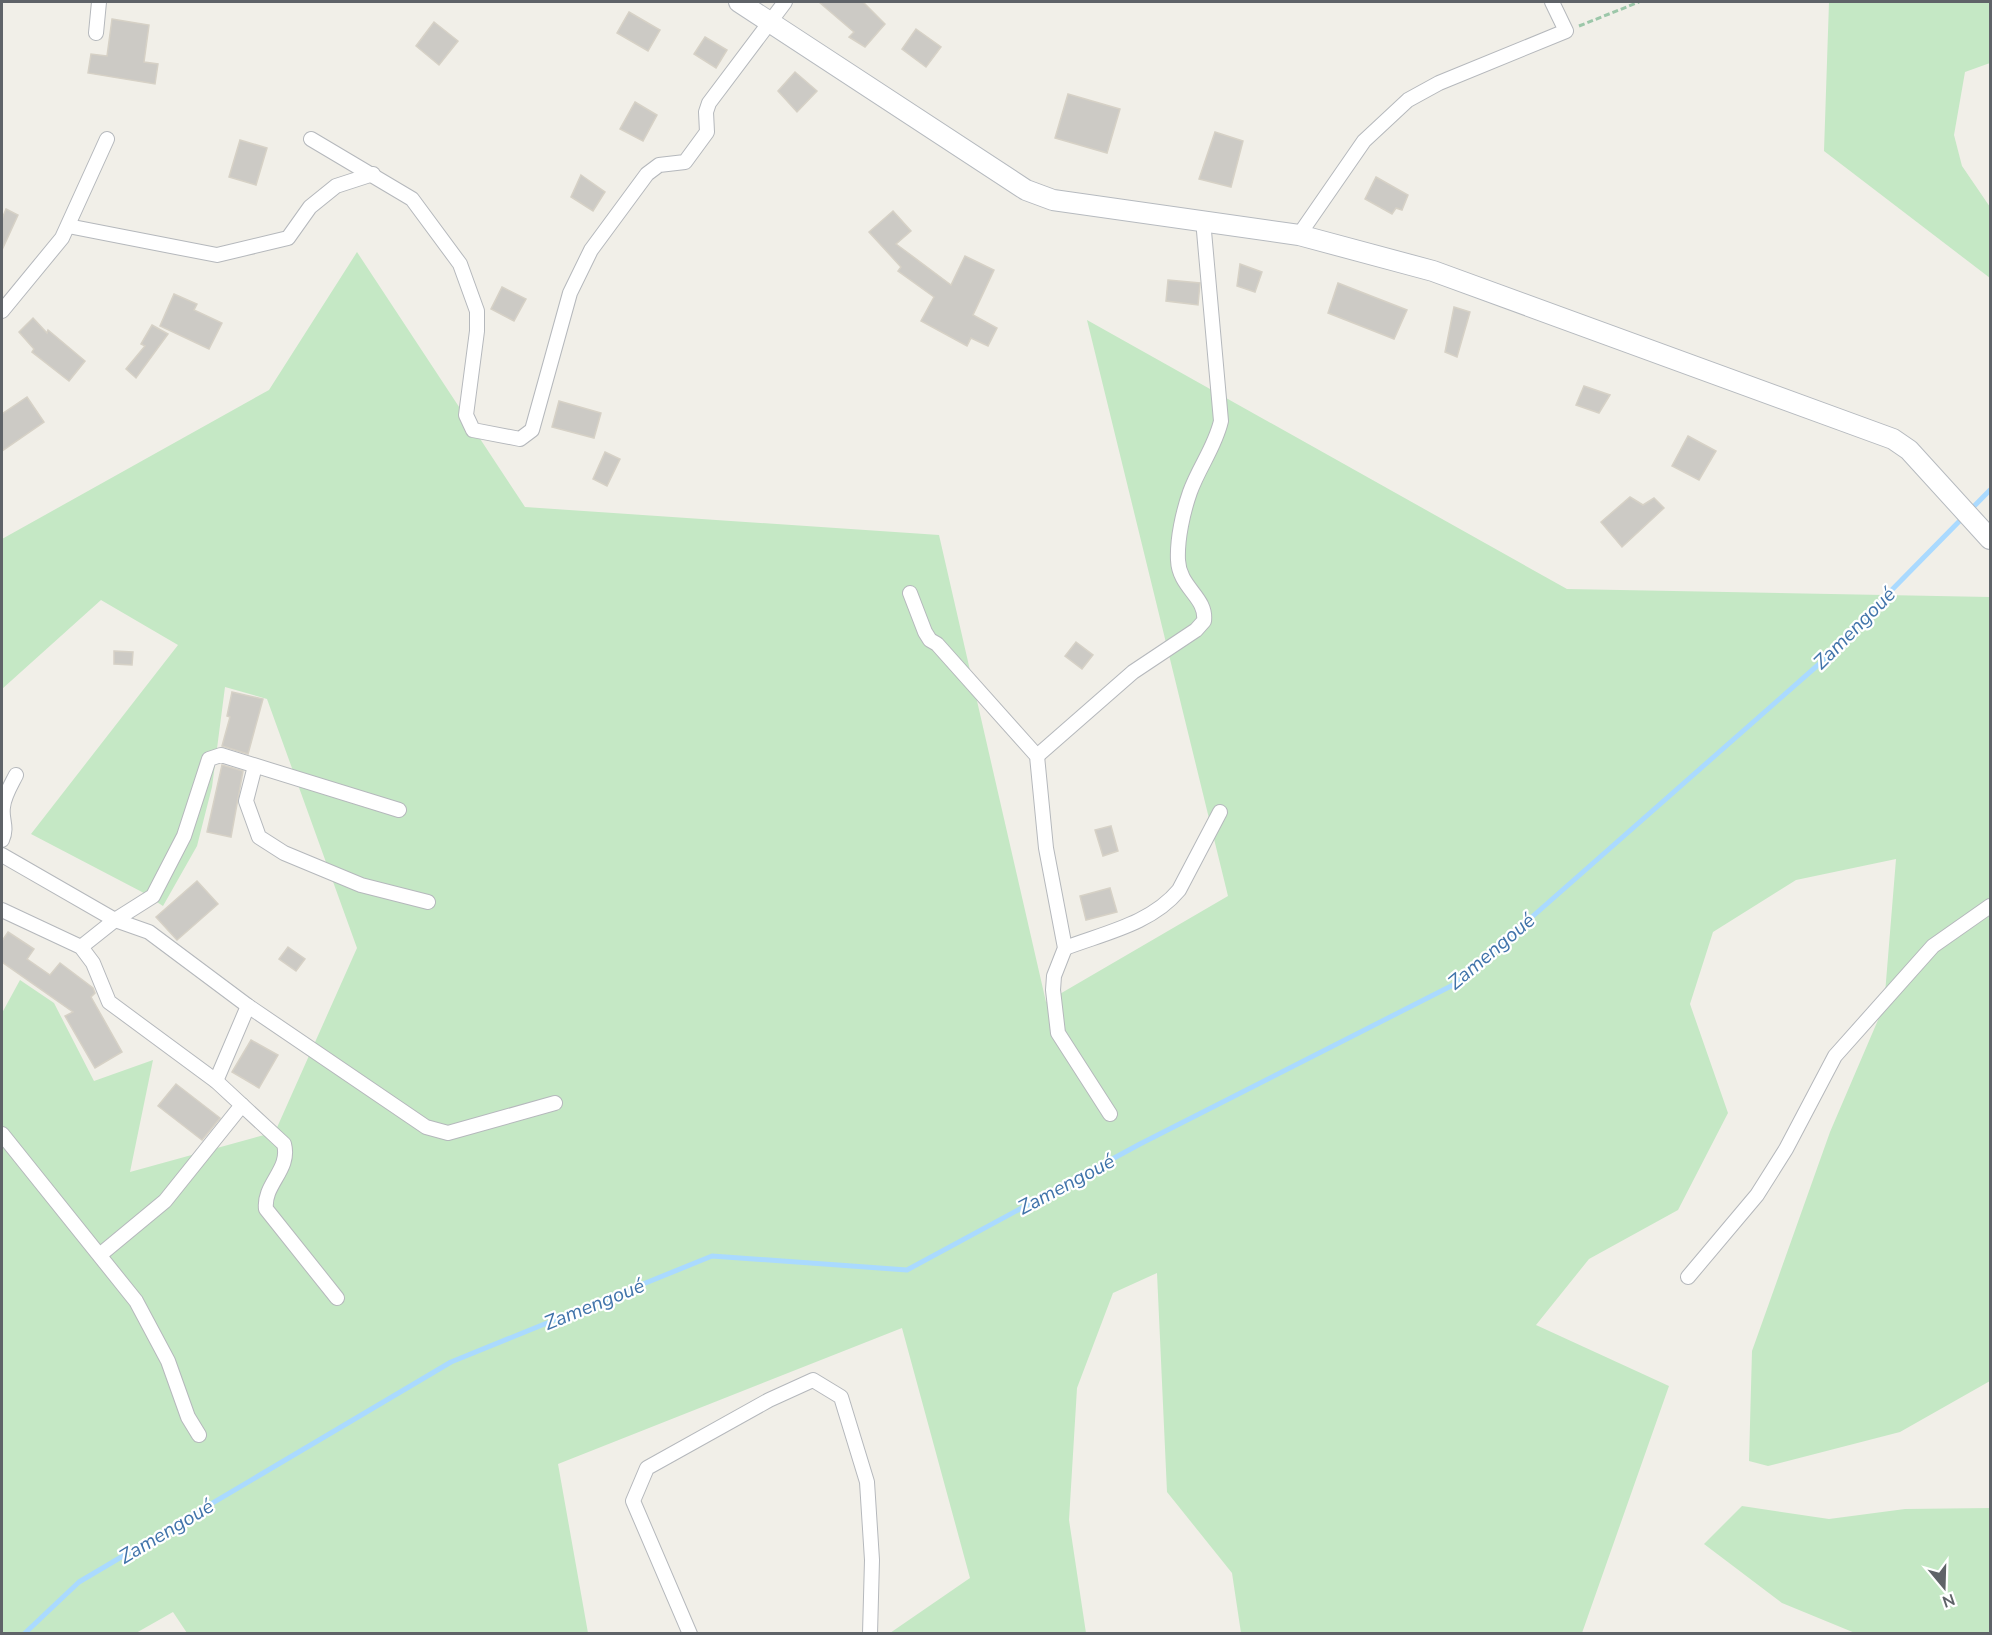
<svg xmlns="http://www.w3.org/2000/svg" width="1992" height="1635" font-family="'Nunito Sans',sans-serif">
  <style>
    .green { fill: #c5e8c5 }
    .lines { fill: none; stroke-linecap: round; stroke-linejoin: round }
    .stream { stroke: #aadaff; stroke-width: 5 }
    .building { fill: #cccac5; stroke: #d6d1c6; stroke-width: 1.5 }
    .street-casing { stroke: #b5b8bc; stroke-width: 16 }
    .secondary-casing { stroke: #b6babf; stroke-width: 22 }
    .path { stroke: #9cc7a9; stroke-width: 3; stroke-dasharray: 6 3; stroke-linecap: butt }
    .street { stroke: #fff; stroke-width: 14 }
    .secondary { stroke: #fff; stroke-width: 20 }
    .labels { text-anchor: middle; stroke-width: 4.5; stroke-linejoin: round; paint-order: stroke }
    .water-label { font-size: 20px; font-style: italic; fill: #4174aa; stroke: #fff }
  </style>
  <rect width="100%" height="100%" fill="#f1efe8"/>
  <g class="green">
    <polygon points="1829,2 1990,2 1990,63 1965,72 1954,135 1962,166 1990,207 1990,278 1824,151"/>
    <polygon points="357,252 525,507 939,535 1046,1002 1228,896 1087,320 1567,589 1990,597 1990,1381 1900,1432 1768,1466 1749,1461 1752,1351 1830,1132 1884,1006 1896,859 1796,880 1713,932 1690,1004 1728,1113 1678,1210 1589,1259 1536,1325 1669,1386 1582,1633 1241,1633 1232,1573 1167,1492 1157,1273 1113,1293 1077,1388 1069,1520 1086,1633 890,1633 970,1578 902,1328 558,1464 588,1633 187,1633 173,1612 136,1633 2,1633 2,1013 20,980 54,1003 94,1081 153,1060 130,1172 275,1132 357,948 267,699 225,687 212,787 197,846 163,906 142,892 31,834 178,645 101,600 2,689 2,539 269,390"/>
    <polygon points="1742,1506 1829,1519 1905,1509 1990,1508 1990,1633 1855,1633 1782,1603 1704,1544"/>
  </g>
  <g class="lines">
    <polyline class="stream" points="24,1634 79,1582 451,1362 712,1256 907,1270 1140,1144 1457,983 1818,665 1990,490"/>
  </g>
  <g class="building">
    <polygon points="819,2 863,2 885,24 865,47 849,37 854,32"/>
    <polygon points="629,12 660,30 648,51 617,33"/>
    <polygon points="112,19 149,25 144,62 158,64 155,84 88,73 91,54 107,56"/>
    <polygon points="434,22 458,41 439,65 416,46"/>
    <polygon points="916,29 941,47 926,67 902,49"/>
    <polygon points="705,37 727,50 716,68 694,54"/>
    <polygon points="795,72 817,91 797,112 778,91"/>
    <polygon points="1068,94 1120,109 1107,153 1055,138"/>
    <polygon points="635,102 657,115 643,141 620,129"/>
    <polygon points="1215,132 1243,141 1231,187 1199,179"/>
    <polygon points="240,140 267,148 256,185 229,177"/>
    <polygon points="581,175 605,192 593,211 571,197"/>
    <polygon points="1376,177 1408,195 1402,210 1396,208 1392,214 1365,199"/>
    <polygon points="6,209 18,215 2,250 2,219"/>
    <polygon points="893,211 911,231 896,244 951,285 965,256 994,270 973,315 997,328 988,346 971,338 967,346 921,321 934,297 898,271 901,267 869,232"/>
    <polygon points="1240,264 1262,272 1255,292 1237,286"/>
    <polygon points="1168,280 1200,283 1198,305 1166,301"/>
    <polygon points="1338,283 1407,310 1394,339 1328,313"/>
    <polygon points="502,287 526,299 514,321 491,309"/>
    <polygon points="174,294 197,304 194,310 222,323 209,349 160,326"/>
    <polygon points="1454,307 1470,312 1457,357 1445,352"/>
    <polygon points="33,318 47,333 48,330 85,361 69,381 32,352 34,349 19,332"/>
    <polygon points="152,325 168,334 136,378 126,369 145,346 141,344"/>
    <polygon points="1584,386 1610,395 1599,413 1576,405"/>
    <polygon points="27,397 44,422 2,451 2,414"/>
    <polygon points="559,401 601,413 594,438 552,427"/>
    <polygon points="1688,436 1716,451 1699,480 1672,466"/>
    <polygon points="605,452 620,459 607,486 593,479"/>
    <polygon points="1630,497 1643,505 1654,498 1664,508 1622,547 1601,522"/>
    <polygon points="1076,642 1093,655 1082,669 1065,656"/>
    <polygon points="114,651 133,652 132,665 114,664"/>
    <polygon points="232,692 263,699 248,754 222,746 230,717 227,716"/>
    <polygon points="222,765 243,771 231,837 207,832"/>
    <polygon points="1111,826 1118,851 1103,856 1095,830"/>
    <polygon points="197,881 218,904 177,940 156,917"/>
    <polygon points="1110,888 1117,912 1086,920 1080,896"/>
    <polygon points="8,932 34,949 27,959 50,975 60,963 93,988 95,993 91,997 122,1052 95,1068 65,1016 73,1012 2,962 2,941"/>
    <polygon points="288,947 305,959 296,971 279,959"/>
    <polygon points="251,1040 278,1055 259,1088 232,1072"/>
    <polygon points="176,1084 220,1118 202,1140 158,1106"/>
  </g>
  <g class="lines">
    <defs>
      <g id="street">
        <polyline points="96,33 99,2"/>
        <polyline points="311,139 412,199 460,264 477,311 477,331 466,415 473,430 520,439 532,430 570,293 591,250 647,174 659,165 685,162 707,132 706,112 709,103 785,2"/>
        <polyline points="68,226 217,255 288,238 310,207 336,186 373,174"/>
        <polyline points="1299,235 1364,141 1408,100 1439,83 1566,31 1552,2"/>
        <polyline points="2,311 62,238 107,139"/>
        <polyline points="910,593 925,632 930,640 937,644 1037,756 1046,848 1065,948 1054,976 1053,990 1058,1033 1110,1114"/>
        <path d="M 1037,756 L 1133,672 L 1196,630 L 1204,621 C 1207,597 1179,588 1178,560 C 1177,539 1183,512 1190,492 C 1199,467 1215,447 1221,421 L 1203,220"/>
        <polyline points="255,766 246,801 259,837 284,853 361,885 428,902"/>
        <path d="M 2,840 C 8,827 1,819 3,807 C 4,796 11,785 16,775"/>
        <polyline points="2,855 115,920 149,932 248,1006 426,1127 448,1133 555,1103"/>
        <path d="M 2,910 L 81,947 L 93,963 L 109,1002 L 216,1081 L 284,1144 C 291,1170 263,1184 266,1209 L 337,1298"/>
        <polyline points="81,947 115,920 153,896 184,836 209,759 221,755 399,810"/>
        <path d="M 1065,948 C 1104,933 1151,924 1179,890 L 1220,812"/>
        <polyline points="216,1081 248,1006"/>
        <polyline points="2,1134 136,1301 168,1361 188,1417 199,1435"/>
        <polyline points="101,1254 165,1201 242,1105"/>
        <polyline points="1688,1277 1757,1195 1786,1149 1835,1056 1933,946 1990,906"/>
        <polyline points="690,1634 633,1501 647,1468 769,1400 813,1380 841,1397 867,1482 872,1560 870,1634"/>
      </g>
      <polyline id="secondary" points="739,2 1026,190 1053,200 1299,235 1433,271 1893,439 1909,450 1990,539"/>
    </defs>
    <use href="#street" class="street-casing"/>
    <use href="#secondary" class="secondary-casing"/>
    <polyline class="path" points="1579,26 1639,2"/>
    <use href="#street" class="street"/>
    <use href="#secondary" class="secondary"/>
  </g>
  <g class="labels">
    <g class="water-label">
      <text transform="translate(1854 628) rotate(-45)" y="7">Zamengoué</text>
      <text transform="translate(1491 951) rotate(-40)" y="7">Zamengoué</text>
      <text transform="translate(1066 1184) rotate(-28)" y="7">Zamengoué</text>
      <text transform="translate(594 1304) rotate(-22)" y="7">Zamengoué</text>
      <text transform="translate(166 1531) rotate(-31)" y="7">Zamengoué</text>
    </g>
  </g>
  <rect width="1992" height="1635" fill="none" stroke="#5f6368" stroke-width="6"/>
  <g transform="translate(1944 1587) rotate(161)" stroke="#ffffff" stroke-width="4.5" paint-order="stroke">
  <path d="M0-4.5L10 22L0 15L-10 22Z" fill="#5f6368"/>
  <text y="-9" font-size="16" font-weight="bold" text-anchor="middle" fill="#5f6368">N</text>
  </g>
</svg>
